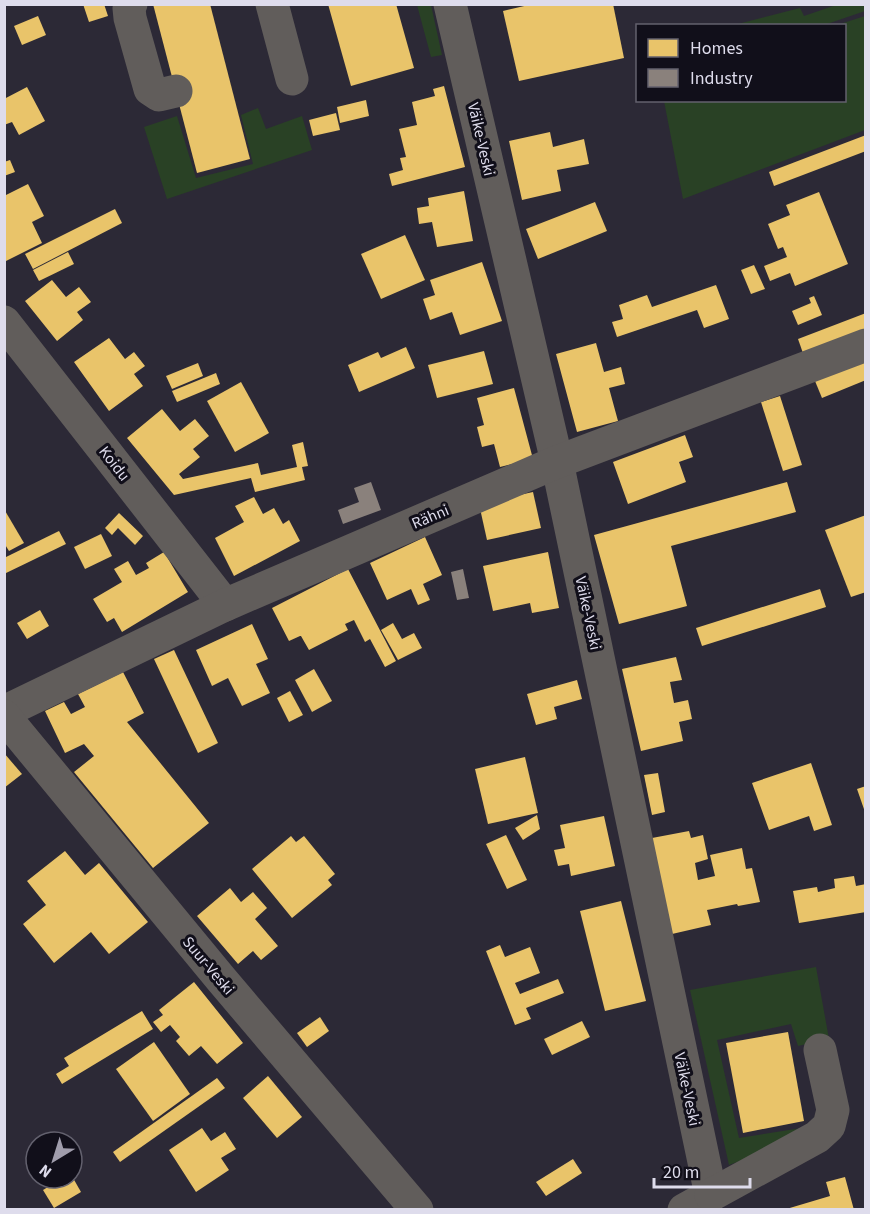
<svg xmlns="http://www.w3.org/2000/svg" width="870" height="1214" font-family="'Source Sans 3',sans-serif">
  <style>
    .green { fill: #294125 }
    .homes { fill: #e9c46a }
    .industry { fill: #8a817c }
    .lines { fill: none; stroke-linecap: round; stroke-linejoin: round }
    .minor { stroke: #615d5b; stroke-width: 33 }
    .labels { text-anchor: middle; stroke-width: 6; stroke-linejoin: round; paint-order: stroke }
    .street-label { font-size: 16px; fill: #dedcec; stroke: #110f1a }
  </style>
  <rect width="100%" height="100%" fill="#2c2936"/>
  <g class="green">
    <polygon points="839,4 865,5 865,11 824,25 734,25 800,8 804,16"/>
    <polygon points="417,5 431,5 442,55 431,57"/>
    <polygon points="865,16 865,130 683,199 664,101 844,100 844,26 837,25"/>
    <polygon points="258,108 266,129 302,116 312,150 167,199 144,127 177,116 196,178 253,164 241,115"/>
    <polygon points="816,967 829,1039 798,1046 791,1024 717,1040 739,1138 808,1127 780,1146 729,1165 690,990"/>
  </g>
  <g class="homes">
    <polygon points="83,4 104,4 108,16 89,22"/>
    <polygon points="153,4 210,4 250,159 197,173"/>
    <polygon points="328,4 396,4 414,68 351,86"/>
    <polygon points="533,4 613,4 624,58 519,81 503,11"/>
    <polygon points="38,16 46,35 22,45 14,26"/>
    <polygon points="444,86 465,167 392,186 389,174 403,170 400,158 406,157 399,129 417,125 412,102 435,96 433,89"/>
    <polygon points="27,87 45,121 19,135 12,122 4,125 4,99"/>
    <polygon points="366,100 369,116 340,123 337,107"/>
    <polygon points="336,113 340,130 313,136 309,120"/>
    <polygon points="550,132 553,147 584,139 589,164 557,170 561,191 522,200 509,141"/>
    <polygon points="866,135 866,151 774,186 769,172"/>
    <polygon points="10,160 15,172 4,176 4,162"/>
    <polygon points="28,184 44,216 32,222 42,243 4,262 4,196"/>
    <polygon points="464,191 473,241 437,247 432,222 419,224 417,208 429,206 428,198"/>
    <polygon points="819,192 848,264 795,286 790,273 770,281 764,266 787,257 783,247 778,249 768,224 790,215 786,205"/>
    <polygon points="595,202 607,231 538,259 526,229"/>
    <polygon points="115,209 122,223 33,269 25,254"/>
    <polygon points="405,235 425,280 381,299 361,254"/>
    <polygon points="68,252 74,264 39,281 33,270"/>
    <polygon points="482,262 502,321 460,335 452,312 430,320 423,299 435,295 430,280"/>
    <polygon points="754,265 765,289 751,294 741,270"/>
    <polygon points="52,280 66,297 79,287 91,302 77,312 83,320 57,341 25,301"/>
    <polygon points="716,285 729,319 704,328 697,310 617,337 612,322 623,319 619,305 647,295 652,307"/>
    <polygon points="814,296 822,315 798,325 792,311 811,303 809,298"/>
    <polygon points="866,313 866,332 804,356 798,339"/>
    <polygon points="109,338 125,359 134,352 145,366 134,374 143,386 109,411 74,362"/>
    <polygon points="596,343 604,372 621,367 625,384 609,388 618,421 577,432 556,354"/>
    <polygon points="406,347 415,368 359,392 348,365 378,352 381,358"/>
    <polygon points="484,351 493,384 437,398 428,365"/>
    <polygon points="866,361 866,380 822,398 815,381"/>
    <polygon points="198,363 203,376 172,389 166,376"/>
    <polygon points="216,373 220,384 177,402 172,391"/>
    <polygon points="241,382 269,433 235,452 207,401"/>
    <polygon points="514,388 533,459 500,467 494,444 482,447 477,427 484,425 477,398"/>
    <polygon points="780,396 802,465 783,471 761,402"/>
    <polygon points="162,409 180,431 195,419 209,436 193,449 200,457 179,474 183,479 258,463 261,475 297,467 292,445 303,442 308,466 302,467 305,480 255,492 251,478 174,495 127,438"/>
    <polygon points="685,435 693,457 679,462 686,482 628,504 613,462"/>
    <polygon points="787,482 796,512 671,546 687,606 619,624 594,535"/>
    <polygon points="533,492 541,528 487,540 479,504"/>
    <polygon points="254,497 263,514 274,508 283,524 289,520 300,541 234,576 215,538 244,522 235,506"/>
    <polygon points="4,509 24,543 9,551 4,543"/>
    <polygon points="119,513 143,536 135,545 118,528 112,535 105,528"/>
    <polygon points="866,515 866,592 851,597 825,530"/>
    <polygon points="59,531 66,544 4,574 4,558"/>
    <polygon points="101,534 112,556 85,569 74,547"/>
    <polygon points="425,537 442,575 423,584 430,600 418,605 411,589 387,600 370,563"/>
    <polygon points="164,552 188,592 122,632 114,618 107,622 93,599 122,582 114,569 128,561 136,575 149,568 146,563"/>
    <polygon points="548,552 559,608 532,613 530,603 493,611 483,566"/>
    <polygon points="348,569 396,661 385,667 370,639 365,642 354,620 345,624 348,630 309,650 301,636 300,636 289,641 272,608"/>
    <polygon points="820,589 826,607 702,646 696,628"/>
    <polygon points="40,610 49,626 27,639 17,623"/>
    <polygon points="393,623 402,639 414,633 422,648 398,660 381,630"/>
    <polygon points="252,624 268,659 256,664 270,693 242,706 228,678 212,686 196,650"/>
    <polygon points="174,650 218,743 198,753 154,659"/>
    <polygon points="676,657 682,680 670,682 674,703 688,700 692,719 679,722 683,741 641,751 622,669"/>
    <polygon points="314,669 332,701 312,712 295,680"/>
    <polygon points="123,672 144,713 127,722 209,823 153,868 74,772 94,756 84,744 65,753 45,711 64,702 71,714 85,707 78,694"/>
    <polygon points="577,680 582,699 554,707 557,719 536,725 527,694"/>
    <polygon points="290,691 303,715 289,722 277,698"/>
    <polygon points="4,753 22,774 4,788"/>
    <polygon points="525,757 538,813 488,824 475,769"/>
    <polygon points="811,763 832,825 814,831 809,816 769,830 752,783"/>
    <polygon points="658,773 665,812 652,815 644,775"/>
    <polygon points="866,786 866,812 865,812 857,789"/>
    <polygon points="537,815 540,829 523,840 515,828"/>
    <polygon points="604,816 615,866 571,876 569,864 558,866 554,850 565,848 560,825"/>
    <polygon points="689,831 691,838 703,835 708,859 695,863 698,880 715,876 710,855 742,848 746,869 752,868 760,902 738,906 737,904 707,910 711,925 672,934 652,838"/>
    <polygon points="506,835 527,880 507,889 486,844"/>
    <polygon points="291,836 296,842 304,836 335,874 328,880 332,885 292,918 252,869"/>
    <polygon points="65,851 85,875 99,863 148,922 109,954 91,932 54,963 23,924 46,905 27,881"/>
    <polygon points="854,876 856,886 866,884 866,912 799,923 793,891 817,887 818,892 835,888 834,879"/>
    <polygon points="230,888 241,902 253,892 267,908 255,919 278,946 261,960 253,951 238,964 197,916"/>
    <polygon points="621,901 646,1001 605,1011 580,911"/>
    <polygon points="500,945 505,957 530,947 540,973 515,983 520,994 558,979 564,993 526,1008 531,1019 515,1025 486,951"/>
    <polygon points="194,982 243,1043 217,1064 201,1046 189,1056 176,1041 180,1037 170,1025 161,1032 153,1022 163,1015 159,1010"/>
    <polygon points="142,1011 153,1029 62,1084 56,1074 69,1066 64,1058"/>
    <polygon points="320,1017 329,1031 307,1047 297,1033"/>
    <polygon points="582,1021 590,1037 552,1055 544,1039"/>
    <polygon points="788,1032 804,1121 743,1133 726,1043"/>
    <polygon points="154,1042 190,1094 153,1121 116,1069"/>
    <polygon points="268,1076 302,1117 277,1138 243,1098"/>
    <polygon points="217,1078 225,1088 120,1162 113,1152"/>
    <polygon points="202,1128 211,1141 225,1132 236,1149 221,1158 229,1170 196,1192 169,1150"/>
    <polygon points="573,1159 582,1173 546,1196 536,1182"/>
    <polygon points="845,1177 854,1210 783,1210 830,1196 826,1182"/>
    <polygon points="63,1178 73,1178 81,1192 54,1208 43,1190"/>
  </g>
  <g class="industry">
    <polygon points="371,482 381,510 343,524 338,510 359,502 354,488"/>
    <polygon points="463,569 469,598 457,600 451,572"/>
  </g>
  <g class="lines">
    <g class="minor">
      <polyline points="131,4 129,8 130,18 150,89 159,95 176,91"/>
      <polyline points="272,4 292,79"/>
      <polyline points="450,4 557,462 711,1195 684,1210"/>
      <polyline points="4,322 225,605"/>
      <polyline points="4,712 225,605 557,462 866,345"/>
      <polyline points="4,716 221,979 417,1210"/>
      <polyline points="711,1195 817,1137 829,1126 833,1110 820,1050"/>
    </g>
  </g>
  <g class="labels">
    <g class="street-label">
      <text transform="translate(482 139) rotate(77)" y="6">Väike-Veski</text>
      <text transform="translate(115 463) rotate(52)" y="6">Koidu</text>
      <text transform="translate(430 516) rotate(-23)" y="6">Rähni</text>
      <text transform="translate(589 613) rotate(78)" y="6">Väike-Veski</text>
      <text transform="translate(209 965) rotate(50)" y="6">Suur-Veski</text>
      <text transform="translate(688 1089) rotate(78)" y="6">Väike-Veski</text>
    </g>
  </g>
  <rect width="870" height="1214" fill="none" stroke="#dedcec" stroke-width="12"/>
  <rect x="636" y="24" width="210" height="78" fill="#110f1a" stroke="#63616e" stroke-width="1.5"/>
  <rect x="648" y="39" width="30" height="18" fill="#e9c46a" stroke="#63616e" stroke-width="1.5"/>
  <text x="690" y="54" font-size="18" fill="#dedcec">Homes</text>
  <rect x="648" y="69" width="30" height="18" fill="#8a817c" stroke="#63616e" stroke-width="1.5"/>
  <text x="690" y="84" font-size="18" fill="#dedcec">Industry</text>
  <g transform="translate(54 1160) rotate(218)"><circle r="28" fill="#110f1a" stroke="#63616e" stroke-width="1.5"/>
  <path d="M0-4.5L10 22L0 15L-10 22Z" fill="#a09dac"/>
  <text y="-9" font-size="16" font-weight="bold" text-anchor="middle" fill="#dedcec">N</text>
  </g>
  <path d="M654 1178v9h96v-9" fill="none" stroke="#dedcec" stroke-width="3"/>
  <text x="663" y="1178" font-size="18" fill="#dedcec" stroke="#110f1a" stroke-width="4.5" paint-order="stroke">20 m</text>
</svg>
